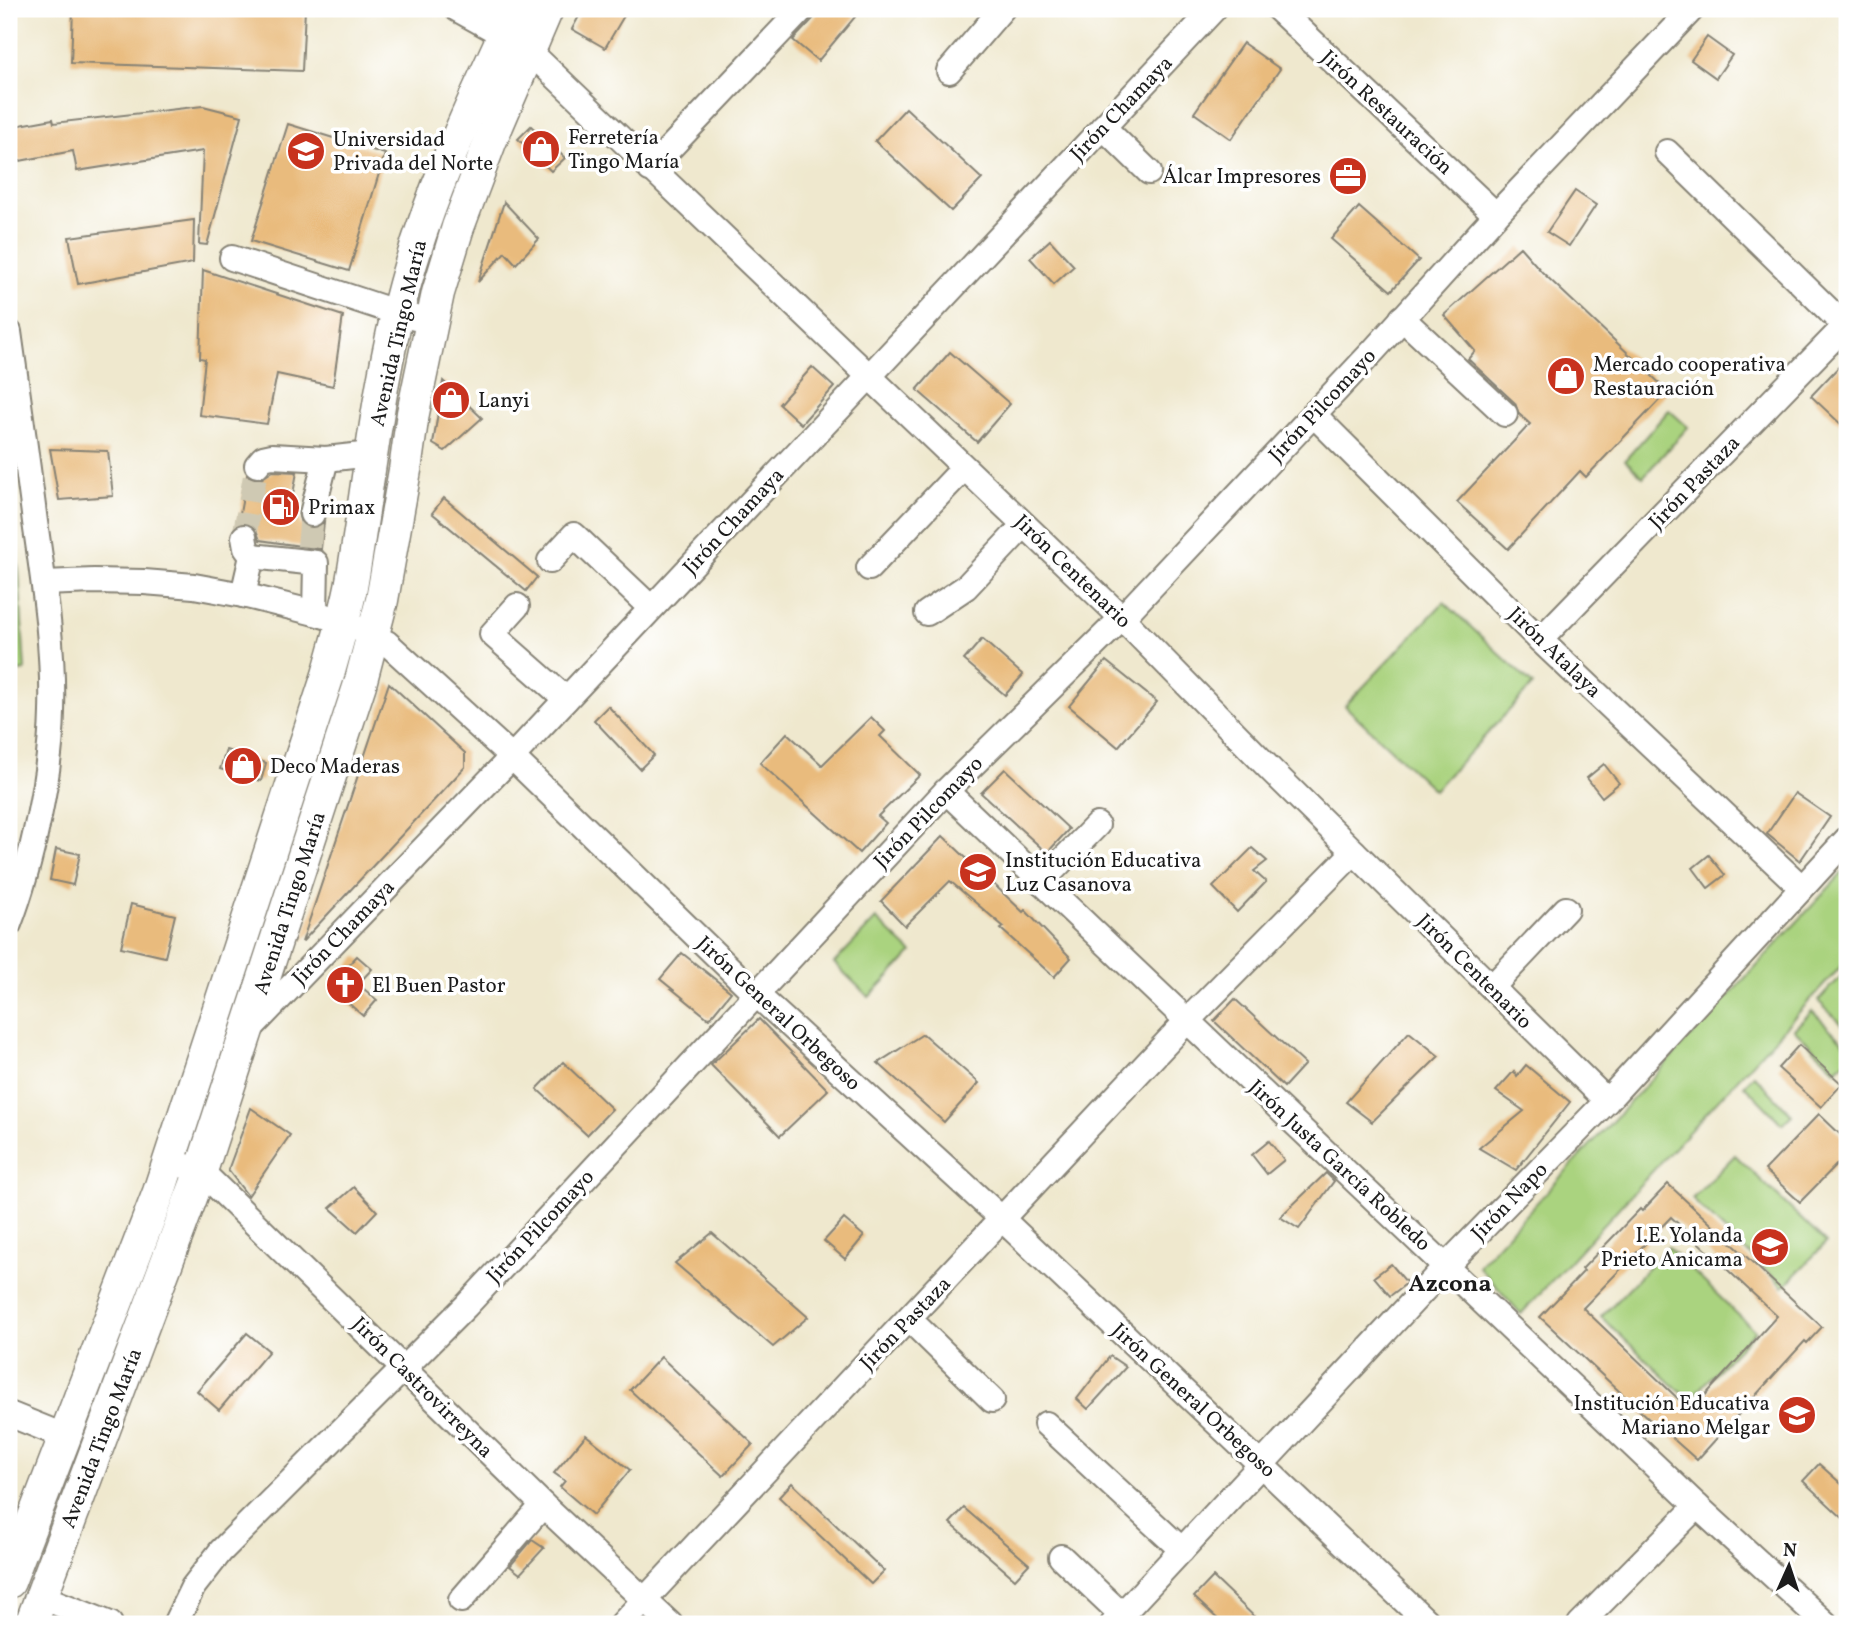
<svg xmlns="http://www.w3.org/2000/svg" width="1856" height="1633" font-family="Vollkorn,serif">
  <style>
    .green { fill: #aad37f; stroke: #63784e; stroke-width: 2 }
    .building { fill: #e9bb7d; fill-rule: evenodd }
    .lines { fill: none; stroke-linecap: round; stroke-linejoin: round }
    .minor-tunnel { stroke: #cfc9b3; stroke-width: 24; stroke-dasharray: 24 12; stroke-linecap: butt }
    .minor-casing { stroke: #868275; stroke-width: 28 }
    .major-casing { stroke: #868275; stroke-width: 35 }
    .minor { stroke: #fff; stroke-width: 24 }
    .major { stroke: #fff; stroke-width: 32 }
    .labels { text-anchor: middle; stroke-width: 7; stroke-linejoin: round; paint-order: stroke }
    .street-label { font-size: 21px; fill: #1c1c1c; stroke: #fff }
    .poi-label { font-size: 21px; fill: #1c1c1c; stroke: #fff; text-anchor: start }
    .quarter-label { font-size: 24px; font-weight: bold; fill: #1c1c1c; stroke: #fff }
  </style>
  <rect width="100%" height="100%" fill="#fff"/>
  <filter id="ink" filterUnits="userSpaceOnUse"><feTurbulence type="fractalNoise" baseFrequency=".0143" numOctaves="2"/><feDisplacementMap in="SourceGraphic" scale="14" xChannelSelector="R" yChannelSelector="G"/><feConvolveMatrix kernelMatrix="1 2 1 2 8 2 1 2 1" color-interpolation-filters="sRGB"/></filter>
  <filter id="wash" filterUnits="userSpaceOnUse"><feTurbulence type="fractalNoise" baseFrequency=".00686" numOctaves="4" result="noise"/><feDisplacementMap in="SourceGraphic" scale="28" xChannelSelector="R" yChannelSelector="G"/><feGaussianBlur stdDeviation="1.57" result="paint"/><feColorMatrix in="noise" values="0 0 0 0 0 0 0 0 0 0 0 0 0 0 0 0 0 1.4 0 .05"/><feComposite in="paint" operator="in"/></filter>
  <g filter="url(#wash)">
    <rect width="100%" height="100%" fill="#efe8ce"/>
    <g class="green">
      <polygon points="1669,410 1688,427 1643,477 1625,460"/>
      <polygon points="9,504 19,573 25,670 9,672"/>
      <polygon points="1444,602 1533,685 1434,790 1345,706"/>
      <polygon points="1847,868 1847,960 1521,1314 1478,1266"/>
      <polygon points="876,919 912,953 869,997 834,963"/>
      <polygon points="1847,970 1847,1029 1818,1001"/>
      <polygon points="1812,1011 1847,1046 1847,1059 1836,1070 1794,1029"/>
      <polygon points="1754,1075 1792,1115 1782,1124 1744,1085"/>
      <polygon points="1735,1155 1826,1243 1783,1287 1692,1199"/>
      <polygon points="1668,1247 1755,1331 1689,1400 1601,1317"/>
    </g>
    <g id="blocks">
      <g class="building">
        <polygon points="73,9 305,9 302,71 71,63"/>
        <polygon points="583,9 628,9 605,48 572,29"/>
        <polygon points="819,9 845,9 855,17 818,61 793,40 813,19"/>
        <polygon points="1707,37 1732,55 1716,78 1691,60"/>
        <polygon points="1243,43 1280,69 1231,139 1194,113"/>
        <polygon points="203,106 242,116 207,245 199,244 203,151 77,171 73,151 9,163 9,127 53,119 54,123"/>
        <polygon points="906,108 982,179 951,211 875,141"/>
        <polygon points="288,124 385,154 349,271 251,241"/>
        <polygon points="531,126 565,158 551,171 518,139"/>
        <polygon points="1575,191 1596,205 1569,246 1547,232"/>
        <polygon points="504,202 539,239 516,264 505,252 478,282"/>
        <polygon points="1359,207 1419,260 1391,291 1331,239"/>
        <polygon points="194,220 193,263 78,284 69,237"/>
        <polygon points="1050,240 1074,266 1054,284 1030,258"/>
        <polygon points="1520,247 1542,272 1668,391 1586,477 1580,471 1508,549 1457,502 1530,424 1519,414 1515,403 1468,359 1475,351 1444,315"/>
        <polygon points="203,270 343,316 333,386 277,374 267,424 199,415 205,359 200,358"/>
        <polygon points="950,352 1010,404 977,442 917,390"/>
        <polygon points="1847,358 1847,430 1811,396"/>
        <polygon points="812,367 834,387 801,424 779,404"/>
        <polygon points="443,381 482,418 445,451 433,444"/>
        <polygon points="50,449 108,451 113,496 59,500"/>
        <polygon points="273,471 297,472 290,511 298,512 301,524 308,528 317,528 324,522 321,549 260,540 255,527 248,523 238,524 247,475 254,479 261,479"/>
        <polygon points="444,498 537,577 526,591 432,513"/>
        <polygon points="982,639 1023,675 1005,695 964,660"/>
        <polygon points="1106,661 1157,702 1118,747 1069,706"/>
        <polygon points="389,683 465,753 465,767 302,942"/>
        <polygon points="608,706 654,755 640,769 594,720"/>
        <polygon points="871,717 885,731 880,736 920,775 878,816 886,823 859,853 760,763 787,733 822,765"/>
        <polygon points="226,750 266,763 261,781 220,769"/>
        <polygon points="1604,764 1619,783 1602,797 1587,778"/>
        <polygon points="1005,769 1069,829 1047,853 981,793"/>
        <polygon points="1795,793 1830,817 1800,861 1767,834"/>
        <polygon points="943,836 1023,912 1025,910 1071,958 1054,977 1001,929 1004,927 950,881 905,926 881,901"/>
        <polygon points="1252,848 1267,861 1254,871 1266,882 1237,912 1213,887"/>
        <polygon points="56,849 80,854 73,885 50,880"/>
        <polygon points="1709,855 1725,875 1708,888 1693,868"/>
        <polygon points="131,904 175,915 165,957 121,947"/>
        <polygon points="682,953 731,992 709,1019 660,979"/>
        <polygon points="357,956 372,969 358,984 377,1000 363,1016 329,986"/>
        <polygon points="1235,999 1305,1064 1284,1087 1214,1021"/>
        <polygon points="759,1019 828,1090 780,1136 711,1065"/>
        <polygon points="1409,1032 1439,1056 1372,1122 1346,1102"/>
        <polygon points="923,1034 979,1083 944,1122 878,1063"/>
        <polygon points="1799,1045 1842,1084 1821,1107 1778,1068"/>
        <polygon points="563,1062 612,1109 587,1135 537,1089"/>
        <polygon points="1526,1065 1570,1102 1516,1170 1479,1148 1524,1111 1496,1091 1514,1071 1517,1076"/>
        <polygon points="251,1108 290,1135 248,1196 228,1170"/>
        <polygon points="1819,1114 1847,1141 1847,1154 1800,1202 1765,1170"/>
        <polygon points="1269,1141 1284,1160 1267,1174 1252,1155"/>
        <polygon points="1326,1173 1334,1181 1299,1229 1280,1217"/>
        <path d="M 1668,1184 L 1822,1327 L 1807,1343 L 1805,1341 L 1697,1460 L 1652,1420 L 1651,1421 L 1540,1317 L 1584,1271 L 1582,1269 L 1640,1209 L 1642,1211 ZM 1671,1217 L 1777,1316 L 1691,1411 L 1583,1308 Z"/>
        <polygon points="354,1187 377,1211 357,1232 330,1208"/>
        <polygon points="844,1219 864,1236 845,1259 824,1241"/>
        <polygon points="712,1233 808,1317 773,1347 675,1263"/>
        <polygon points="1391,1264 1407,1283 1390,1296 1374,1277"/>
        <polygon points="247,1333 269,1351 219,1410 197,1391"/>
        <polygon points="1110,1356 1126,1367 1088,1409 1077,1399"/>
        <polygon points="661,1357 753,1444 723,1476 630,1390"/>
        <polygon points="586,1435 630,1470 593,1515 560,1487 565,1481 554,1473"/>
        <polygon points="1819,1464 1847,1489 1847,1522 1803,1481"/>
        <polygon points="792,1483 884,1571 871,1584 779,1497"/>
        <polygon points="964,1508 1029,1564 1015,1579 950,1523"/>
        <polygon points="532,1540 544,1548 520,1574 510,1566"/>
        <polygon points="1213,1577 1262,1624 1223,1624 1194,1597"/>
      </g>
    </g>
  </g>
  <g filter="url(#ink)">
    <use href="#blocks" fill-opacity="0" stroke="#868275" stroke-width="2"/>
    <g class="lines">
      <g class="minor-tunnel">
        <polyline points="244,537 257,465"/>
        <polyline points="309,547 312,514"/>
      </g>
      <defs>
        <g id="minor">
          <polyline points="457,9 504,35"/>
          <polyline points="1278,9 1496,215"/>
          <polyline points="529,51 1122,618 1272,771 1607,1101"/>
          <polyline points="949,71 1002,9"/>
          <polyline points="1103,127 1149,172"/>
          <polyline points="1667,152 1845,326"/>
          <polyline points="650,169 802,9"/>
          <polyline points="232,258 398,313 415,318 432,319"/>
          <polyline points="1402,318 1505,414"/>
          <path d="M 9,332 C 18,396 27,459 35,522 C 44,585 54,648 52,712 C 51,773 31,867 9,924"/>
          <polyline points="1313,414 1540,640 1801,887"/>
          <polyline points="257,465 263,458 272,456 326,459 371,454"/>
          <polyline points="312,514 326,459"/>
          <polyline points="252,556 316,563 315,613"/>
          <polyline points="550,561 574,535 651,608"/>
          <polyline points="869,568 964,468"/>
          <polyline points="44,583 94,581 144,582 194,586 243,595 315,613 342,621 387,643 512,757 756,994 1002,1219 1429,1624"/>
          <polyline points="243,595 252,556 246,548 244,537"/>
          <polyline points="517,606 492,634 566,699"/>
          <polyline points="927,613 966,587 1024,525"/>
          <polyline points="1540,640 1847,324"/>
          <polyline points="946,791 1697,1506 1826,1624"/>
          <polyline points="1041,882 1097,825"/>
          <polyline points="1492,987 1566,909"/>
          <polyline points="249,1030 512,757 1214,9"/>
          <polyline points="170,1161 201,1171 543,1505 670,1624"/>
          <polyline points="909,1319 992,1400"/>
          <polyline points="9,1414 66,1437"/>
          <polyline points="1046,1424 1182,1550"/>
          <polyline points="1061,1557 1122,1615"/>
          <polyline points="42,1597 110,1624"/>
          <polyline points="461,1600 543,1505"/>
          <polyline points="175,1624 193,1587 221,1551 466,1306 946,791 1122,618 1375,349 1496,215 1692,9"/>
          <polyline points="622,1624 1187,1021 1354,852"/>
          <polyline points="1113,1624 1446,1266 1607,1101 1847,839"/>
          <polyline points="1580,1624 1697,1506"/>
        </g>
        <g id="major">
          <path d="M 9,1582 L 159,1192 L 328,675 C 336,646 345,617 351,587 C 369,486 377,383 405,284 C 431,189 475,98 516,9"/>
          <polyline points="31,1624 201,1171 360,684 382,600 405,470 413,413 438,293 458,227 490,142 547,9"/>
        </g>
      </defs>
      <use href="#minor" class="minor-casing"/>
      <use href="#major" class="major-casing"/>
      <use href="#minor" class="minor"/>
      <use href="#major" class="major"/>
    </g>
  </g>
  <defs>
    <symbol id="shop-disc" viewBox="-11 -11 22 22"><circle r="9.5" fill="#c8321e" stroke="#fff"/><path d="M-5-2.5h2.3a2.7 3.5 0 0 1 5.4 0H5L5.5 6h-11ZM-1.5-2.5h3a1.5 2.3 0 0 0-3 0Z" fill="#fff"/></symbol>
    <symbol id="university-disc" viewBox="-11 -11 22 22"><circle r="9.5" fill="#c8321e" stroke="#fff"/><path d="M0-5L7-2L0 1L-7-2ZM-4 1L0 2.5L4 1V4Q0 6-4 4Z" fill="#fff"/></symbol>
    <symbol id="office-disc" viewBox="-11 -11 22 22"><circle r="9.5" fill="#c8321e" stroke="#fff"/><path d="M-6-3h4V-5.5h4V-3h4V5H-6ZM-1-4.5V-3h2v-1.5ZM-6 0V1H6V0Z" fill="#fff"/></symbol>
    <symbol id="fuel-disc" viewBox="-11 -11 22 22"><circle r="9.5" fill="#c8321e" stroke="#fff"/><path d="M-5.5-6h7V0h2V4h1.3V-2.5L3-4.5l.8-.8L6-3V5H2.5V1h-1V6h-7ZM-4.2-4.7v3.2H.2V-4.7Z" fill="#fff"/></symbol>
    <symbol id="school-disc" viewBox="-11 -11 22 22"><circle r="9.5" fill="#c8321e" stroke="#fff"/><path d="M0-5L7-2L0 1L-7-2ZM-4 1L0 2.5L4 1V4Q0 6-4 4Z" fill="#fff"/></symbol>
    <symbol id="church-disc" viewBox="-11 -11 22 22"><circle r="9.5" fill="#c8321e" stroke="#fff"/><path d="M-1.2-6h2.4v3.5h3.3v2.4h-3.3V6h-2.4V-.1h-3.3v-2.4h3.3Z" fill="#fff"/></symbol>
  </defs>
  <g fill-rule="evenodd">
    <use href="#shop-disc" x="519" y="127" width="44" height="44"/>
    <use href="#university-disc" x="284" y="129" width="44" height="44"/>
    <use href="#office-disc" x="1326" y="154" width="44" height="44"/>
    <use href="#shop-disc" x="1544" y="354" width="44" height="44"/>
    <use href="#shop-disc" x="429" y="378" width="44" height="44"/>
    <use href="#fuel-disc" x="259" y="485" width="44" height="44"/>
    <use href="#shop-disc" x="221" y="744" width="44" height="44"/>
    <use href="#school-disc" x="956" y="850" width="44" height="44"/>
    <use href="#church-disc" x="323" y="963" width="44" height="44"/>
    <use href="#school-disc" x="1748" y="1225" width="44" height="44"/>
    <use href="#school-disc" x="1775" y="1393" width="44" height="44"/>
  </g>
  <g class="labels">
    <g class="street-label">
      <text transform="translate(1121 108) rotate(-46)" y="7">Jirón Chamaya</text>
      <text transform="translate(1387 112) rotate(43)" y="7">Jirón Restauración</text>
      <text transform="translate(398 333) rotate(-77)" y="7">Avenida Tingo María</text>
      <text transform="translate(1322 405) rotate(-47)" y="7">Jirón Pilcomayo</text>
      <text transform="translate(1694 482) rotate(-46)" y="7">Jirón Pastaza</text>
      <text transform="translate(733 521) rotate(-47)" y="7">Jirón Chamaya</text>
      <text transform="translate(1073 571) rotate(44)" y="7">Jirón Centenario</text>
      <text transform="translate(1555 652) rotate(44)" y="7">Jirón Atalaya</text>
      <text transform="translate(928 812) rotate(-46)" y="7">Jirón Pilcomayo</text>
      <text transform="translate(289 903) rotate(-72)" y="7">Avenida Tingo María</text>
      <text transform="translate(343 932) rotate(-46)" y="7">Jirón Chamaya</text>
      <text transform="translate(1475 971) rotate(45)" y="7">Jirón Centenario</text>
      <text transform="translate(779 1013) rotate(43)" y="7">Jirón General Orbegoso</text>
      <text transform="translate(1340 1165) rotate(43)" y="7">Jirón Justa García Robledo</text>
      <text transform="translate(1509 1201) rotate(-46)" y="7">Jirón Napo</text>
      <text transform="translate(540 1226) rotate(-47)" y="7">Jirón Pilcomayo</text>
      <text transform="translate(905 1323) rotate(-46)" y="7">Jirón Pastaza</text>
      <text transform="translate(423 1387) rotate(45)" y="7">Jirón Castrovirreyna</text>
      <text transform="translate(1194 1400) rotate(43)" y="7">Jirón General Orbegoso</text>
      <text transform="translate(101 1438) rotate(-69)" y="7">Avenida Tingo María</text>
    </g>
    <g class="poi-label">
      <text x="568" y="144">Ferretería<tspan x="568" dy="24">Tingo María</tspan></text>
      <text x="333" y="146">Universidad<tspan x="333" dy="24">Privada del Norte</tspan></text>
      <text x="1321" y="183" text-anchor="end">Álcar Impresores</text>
      <text x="1593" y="371">Mercado cooperativa<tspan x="1593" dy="24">Restauración</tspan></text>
      <text x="478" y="407">Lanyi</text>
      <text x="308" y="514">Primax</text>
      <text x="270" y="773">Deco Maderas</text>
      <text x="1005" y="867">Institución Educativa<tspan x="1005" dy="24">Luz Casanova</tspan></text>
      <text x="372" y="992">El Buen Pastor</text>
      <text x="1743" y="1242" text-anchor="end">I.E. Yolanda<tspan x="1743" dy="24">Prieto Anicama</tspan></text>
      <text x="1770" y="1410" text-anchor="end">Institución Educativa<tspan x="1770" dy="24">Mariano Melgar</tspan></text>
    </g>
    <g class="quarter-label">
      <text x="1450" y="1291">Azcona</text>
    </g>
  </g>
  <rect width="1856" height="1633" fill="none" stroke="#fff" stroke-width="35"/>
  <g transform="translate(1789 1566) rotate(3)" stroke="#ffffff" stroke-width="5" paint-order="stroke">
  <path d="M0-5L12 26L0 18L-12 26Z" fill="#1c1c1c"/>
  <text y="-10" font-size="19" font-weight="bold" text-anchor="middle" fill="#1c1c1c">N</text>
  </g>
</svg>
